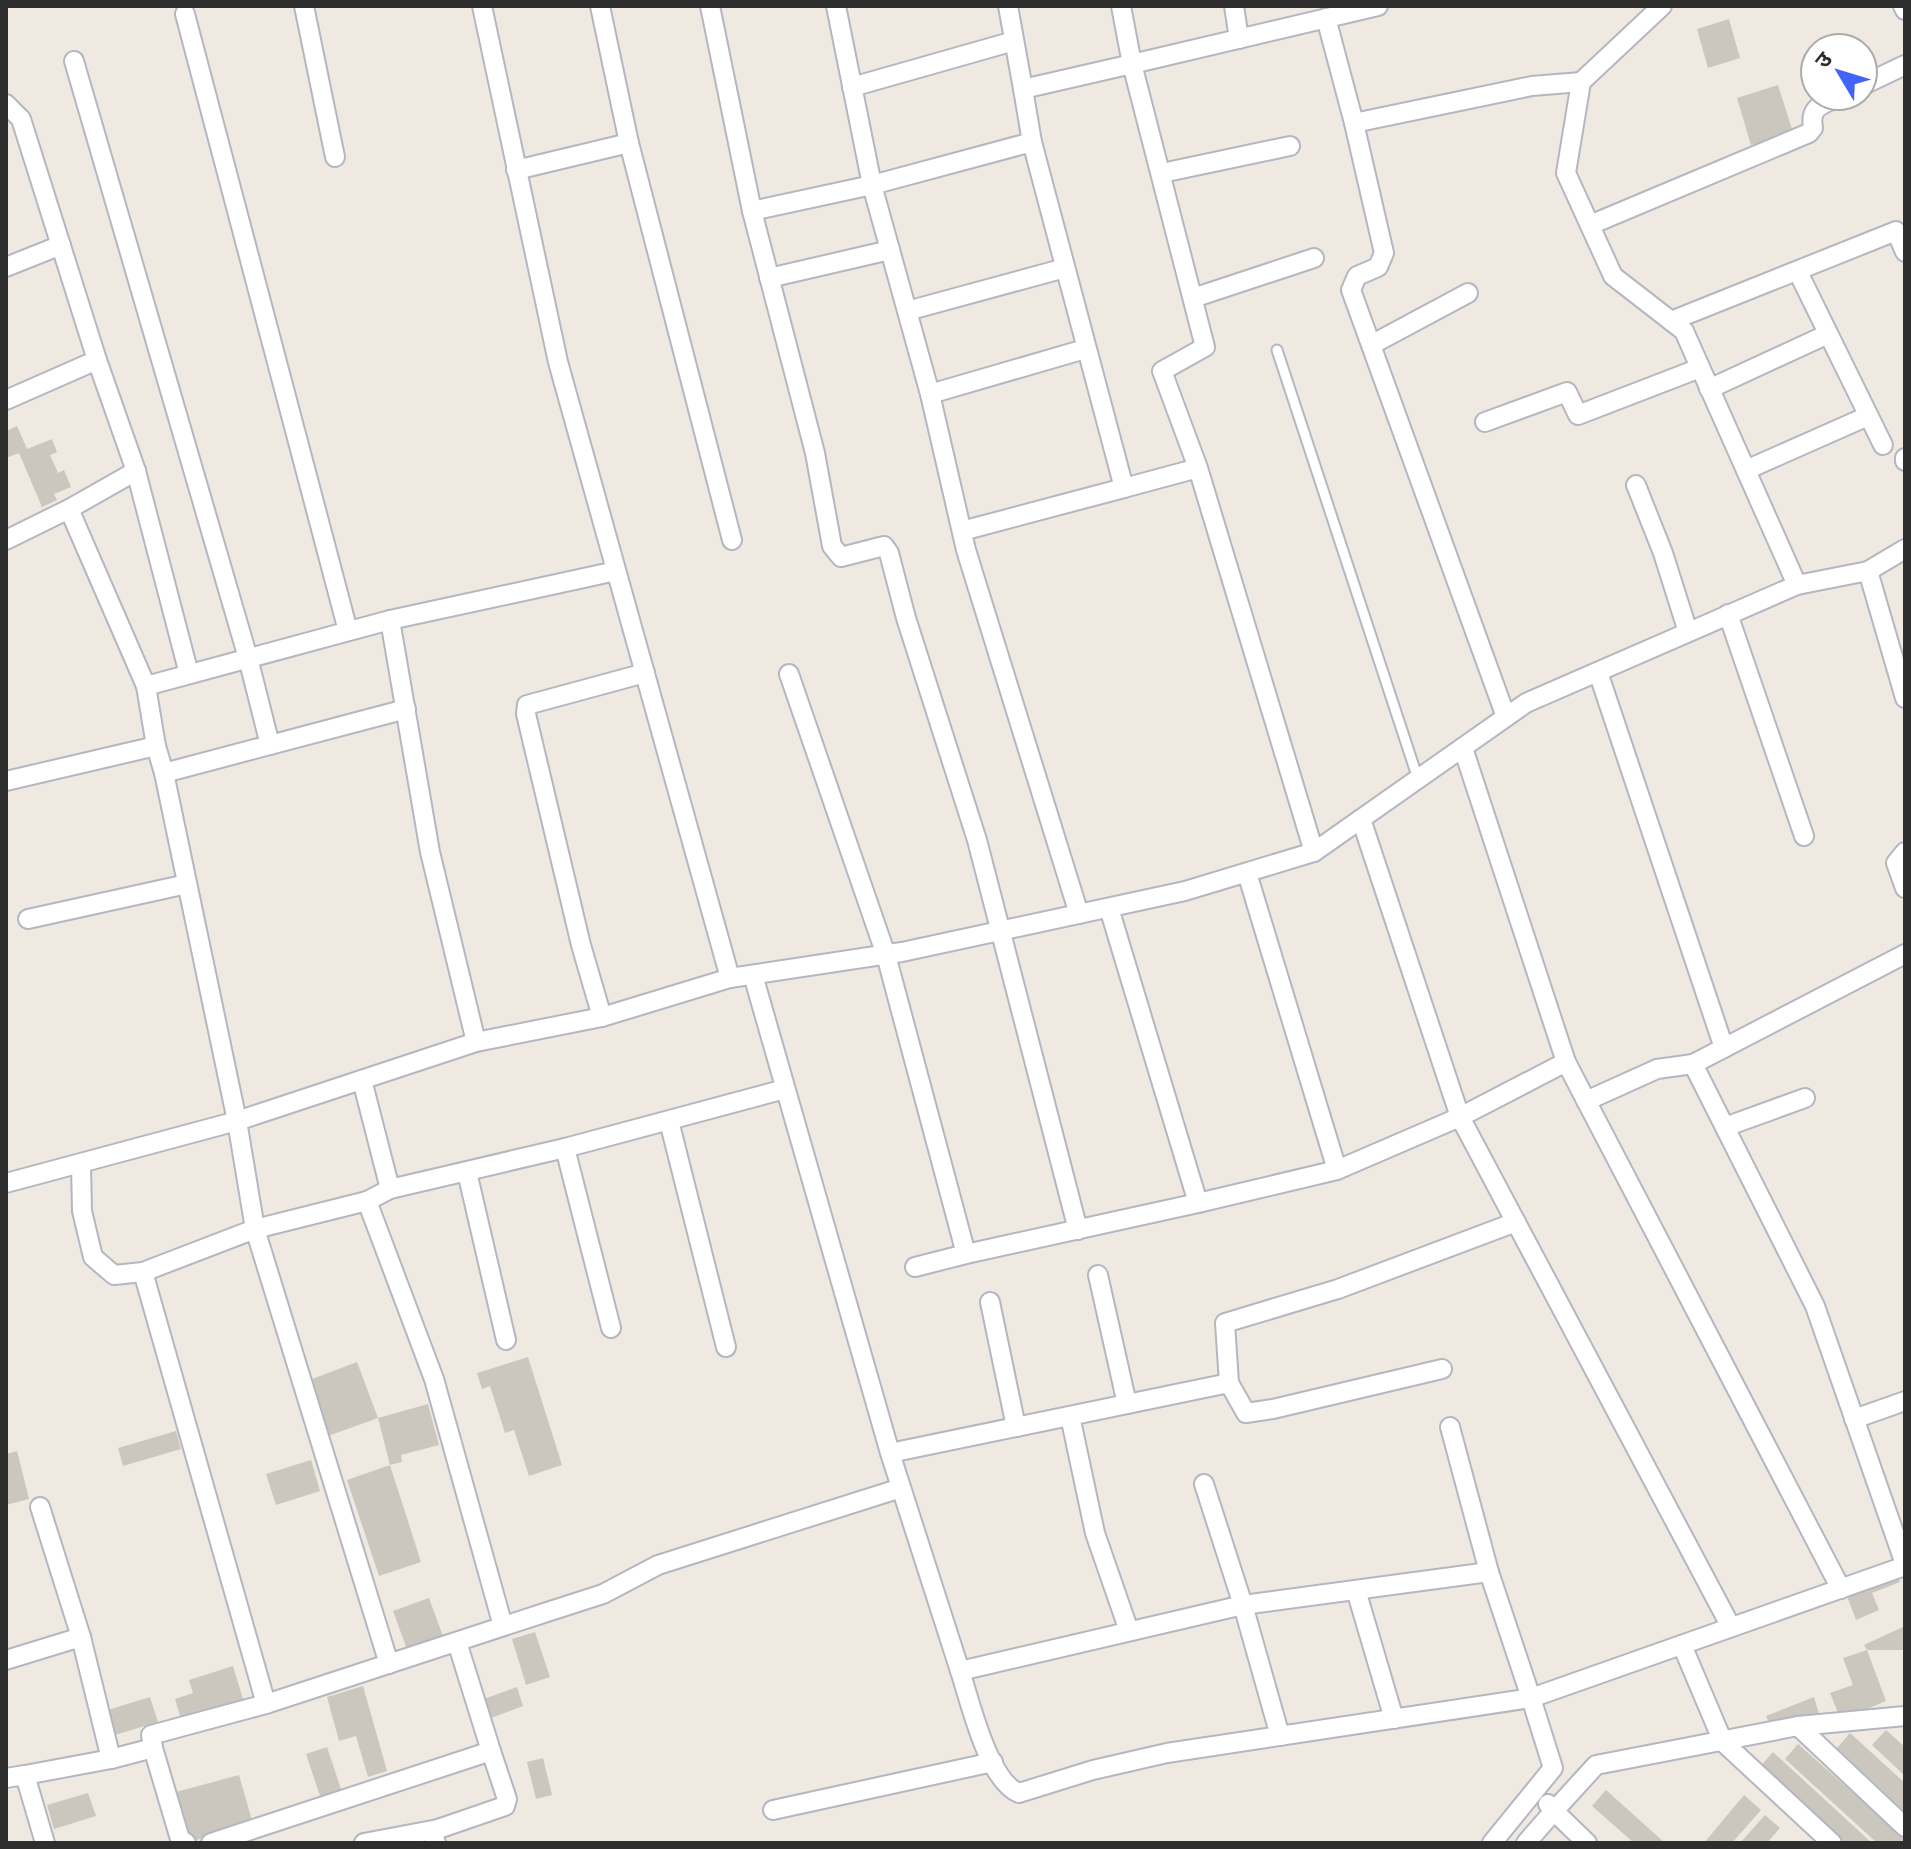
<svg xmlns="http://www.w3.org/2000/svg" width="1911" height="1849" font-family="Inter,'Noto Sans Devanagari',sans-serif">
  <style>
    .building { fill: #cbc7bf }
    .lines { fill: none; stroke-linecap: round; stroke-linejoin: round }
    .lane-casing { stroke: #b4b7c1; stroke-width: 13 }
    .street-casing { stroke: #b4b7c1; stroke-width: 22 }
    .lane { stroke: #fff; stroke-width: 9 }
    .street { stroke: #fff; stroke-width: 18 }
  </style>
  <rect width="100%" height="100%" fill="#efe9e1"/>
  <g class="building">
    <polygon points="1729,19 1740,58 1708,68 1697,29"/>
    <polygon points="1778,85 1793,132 1751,145 1737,98"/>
    <polygon points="17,426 27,449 52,439 57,452 50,455 58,473 64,470 71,487 54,494 57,500 42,507 19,453 6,458 6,431"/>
    <polygon points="528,1357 562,1465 529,1476 514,1430 505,1433 490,1386 482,1389 477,1373"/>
    <polygon points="357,1362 378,1418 428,1404 439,1445 401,1455 402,1462 390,1465 378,1418 328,1436 307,1381"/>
    <polygon points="176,1431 181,1449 123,1466 118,1448"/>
    <polygon points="17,1451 29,1499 6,1505 6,1454"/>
    <polygon points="311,1460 320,1491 276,1505 266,1474"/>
    <polygon points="390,1465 421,1562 379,1576 347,1480"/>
    <polygon points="1896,1573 1900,1582 1872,1593 1879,1610 1856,1620 1846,1594"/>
    <polygon points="429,1598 444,1639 408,1652 393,1611"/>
    <polygon points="1905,1626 1905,1650 1867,1650 1864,1645"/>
    <polygon points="535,1632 550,1677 526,1685 512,1639"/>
    <polygon points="1867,1650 1886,1701 1841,1720 1830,1693 1853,1685 1843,1658"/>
    <polygon points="233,1666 243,1699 181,1719 175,1699 193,1693 189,1680"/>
    <polygon points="363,1686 387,1771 368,1777 356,1736 339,1741 327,1697"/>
    <polygon points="517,1687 523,1706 491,1718 484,1699"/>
    <polygon points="150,1697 158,1722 115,1735 108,1710"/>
    <polygon points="1814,1697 1820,1717 1771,1727 1766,1716"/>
    <polygon points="1886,1730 1905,1747 1905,1776 1872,1745"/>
    <polygon points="1850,1733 1905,1783 1905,1812 1837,1748"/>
    <polygon points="1798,1744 1905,1839 1905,1843 1877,1843 1785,1759"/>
    <polygon points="327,1747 342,1792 321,1799 306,1754"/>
    <polygon points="1773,1752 1872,1843 1840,1843 1758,1769"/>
    <polygon points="543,1758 552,1795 536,1799 527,1762"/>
    <polygon points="239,1775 253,1824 189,1842 176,1792"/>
    <polygon points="1606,1790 1665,1843 1634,1843 1592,1806"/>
    <polygon points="88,1793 96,1816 54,1829 47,1805"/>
    <polygon points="1744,1795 1761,1810 1732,1843 1704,1843"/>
    <polygon points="1765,1815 1780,1828 1767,1843 1740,1843"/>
  </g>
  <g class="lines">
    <defs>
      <polyline id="lane" points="1277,350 1418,779"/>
      <g id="street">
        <polyline points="304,6 335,157"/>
        <polyline points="482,6 558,362 730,978"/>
        <polyline points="710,6 752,211"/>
        <polyline points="836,6 872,185 930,394 966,550 1079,914"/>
        <polyline points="1008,6 1023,89"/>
        <polyline points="1121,6 1132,64 1378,6"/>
        <polyline points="1234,6 1239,39"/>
        <polyline points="1662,6 1581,82 1566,173 1613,276 1684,331 1797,585 1868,571 1905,698"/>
        <polyline points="1903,6 1905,10"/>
        <polyline points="185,14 348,631"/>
        <polyline points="1326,18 1354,123 1384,253 1378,267 1357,276 1351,290 1506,717"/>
        <polyline points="74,61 248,658 270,745"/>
        <polyline points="1863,85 1905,65"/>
        <polyline points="852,87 1014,41"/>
        <polyline points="6,104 21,119 97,360 136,471 189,674"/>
        <polyline points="1354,123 1532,86 1581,82"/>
        <polyline points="1032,142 872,185 752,211 815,453 832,546 841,557 884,546 889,553 906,618 977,840 1078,1230"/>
        <polyline points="629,143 732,540"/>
        <polyline points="516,170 629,143 600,6"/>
        <polyline points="1162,173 1290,146"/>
        <path d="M 1590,225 L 1809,133 L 1813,128 C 1809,105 1823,105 1841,96"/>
        <polyline points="6,267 61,245"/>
        <polyline points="1798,272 1883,445"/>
        <polyline points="769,278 890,250"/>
        <polyline points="1193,298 1314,258"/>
        <polyline points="907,311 1065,268"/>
        <polyline points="1671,321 1896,231 1905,252"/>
        <polyline points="1371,345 1468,293"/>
        <polyline points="1709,389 1828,334"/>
        <polyline points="930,394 1085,349"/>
        <polyline points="6,400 97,360"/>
        <polyline points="1485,422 1567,392 1578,415 1700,368"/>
        <polyline points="1905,458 1905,461"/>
        <polyline points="1198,468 1124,488 1032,142 1023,89 1132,64 1205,347 1162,371 1198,468 1314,852"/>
        <polyline points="1746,470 1868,416"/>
        <polyline points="1636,485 1663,553 1688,632"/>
        <polyline points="69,509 136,471"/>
        <polyline points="962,531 1124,488"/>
        <polyline points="6,540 69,509 146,686"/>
        <polyline points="1868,571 1905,549"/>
        <polyline points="1728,614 1804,836"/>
        <polyline points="1598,672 1724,1048"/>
        <polyline points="789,674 886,955 966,1254 1198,1203 1109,908"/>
        <polyline points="156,746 146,686 390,620"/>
        <polyline points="1463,748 1566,1062 1841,1589"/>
        <polyline points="164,773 406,709"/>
        <polyline points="6,781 156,746 164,773 237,1121 255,1229 389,1664"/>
        <polyline points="1905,852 1896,863 1905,888"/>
        <polyline points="28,919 187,884"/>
        <polyline points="1905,954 1693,1064 1815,1306 1905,1564"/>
        <polyline points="753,975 890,1453 1229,1383"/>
        <polyline points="602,1017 581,945 526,714 527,705 645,673"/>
        <polyline points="476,1042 430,852 390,620 616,571"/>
        <polyline points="1566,1062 1460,1117 1731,1627"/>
        <polyline points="362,1080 390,1189 367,1201 434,1379 503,1626"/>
        <polyline points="1586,1101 1657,1069 1693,1064"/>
        <polyline points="669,1121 726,1347"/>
        <polyline points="1725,1127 1805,1098"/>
        <polyline points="565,1148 611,1328"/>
        <polyline points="81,1164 82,1211 93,1257 114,1275 143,1272 255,1229 367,1201"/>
        <polyline points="1337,1170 1460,1117 1361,819"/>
        <polyline points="467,1172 506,1340"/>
        <polyline points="6,1183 237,1121 476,1042 602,1017 730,978 902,952 1185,891 1314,852 1526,703 1797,585"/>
        <polyline points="390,1189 565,1148 785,1089"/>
        <polyline points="1198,1203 1337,1170 1247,873"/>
        <polyline points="915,1267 966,1254"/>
        <polyline points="143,1272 266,1704"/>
        <polyline points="1098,1275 1127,1404"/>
        <polyline points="990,1302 1016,1427"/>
        <polyline points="1442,1369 1273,1409 1246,1413 1229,1383 1225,1323 1338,1289 1516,1222"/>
        <polyline points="1070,1416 1095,1533 1129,1631"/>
        <polyline points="1854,1419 1905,1401"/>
        <polyline points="890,1453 960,1671 1243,1605 1204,1484"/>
        <polyline points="40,1507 81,1637"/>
        <polyline points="1356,1590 1394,1719"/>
        <polyline points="1682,1645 1723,1742 1832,1843"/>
        <polyline points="6,1660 81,1637 111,1759 25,1775"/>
        <path d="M 960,1671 C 970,1701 988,1781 1019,1793 L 1093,1770 L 1167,1753 L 1531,1698 L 1489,1572 L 1450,1427"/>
        <polyline points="1798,1726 1905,1827"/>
        <polyline points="1280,1736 1243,1605 1489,1572"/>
        <polyline points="153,1748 151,1735 266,1704 544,1613 603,1594 658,1565 901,1488"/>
        <polyline points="111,1759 153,1748 180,1839 186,1843"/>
        <polyline points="6,1778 25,1775 45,1843"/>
        <polyline points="773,1810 993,1762"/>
        <polyline points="211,1843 491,1751 457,1642"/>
        <polyline points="364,1843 438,1829"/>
        <polyline points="436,1843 433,1836 438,1829 505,1806 507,1799 491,1751"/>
        <polyline points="1492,1843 1553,1768 1531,1698 1905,1566"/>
        <polyline points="1526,1843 1554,1811 1548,1804"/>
        <polyline points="1587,1843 1554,1811 1596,1765 1798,1726 1905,1716"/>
      </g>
    </defs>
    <use href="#lane" class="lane-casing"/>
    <use href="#street" class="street-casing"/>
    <use href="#lane" class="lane"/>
    <use href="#street" class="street"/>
  </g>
  <rect width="1911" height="1849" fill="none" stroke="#2e2e2e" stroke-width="16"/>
  <g transform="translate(1839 72) rotate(308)"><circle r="38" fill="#ffffff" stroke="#ababab" stroke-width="2"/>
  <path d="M0-6L14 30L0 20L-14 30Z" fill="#4264fb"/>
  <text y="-12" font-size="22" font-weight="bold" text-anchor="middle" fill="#2e2e2e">उ</text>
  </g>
</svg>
